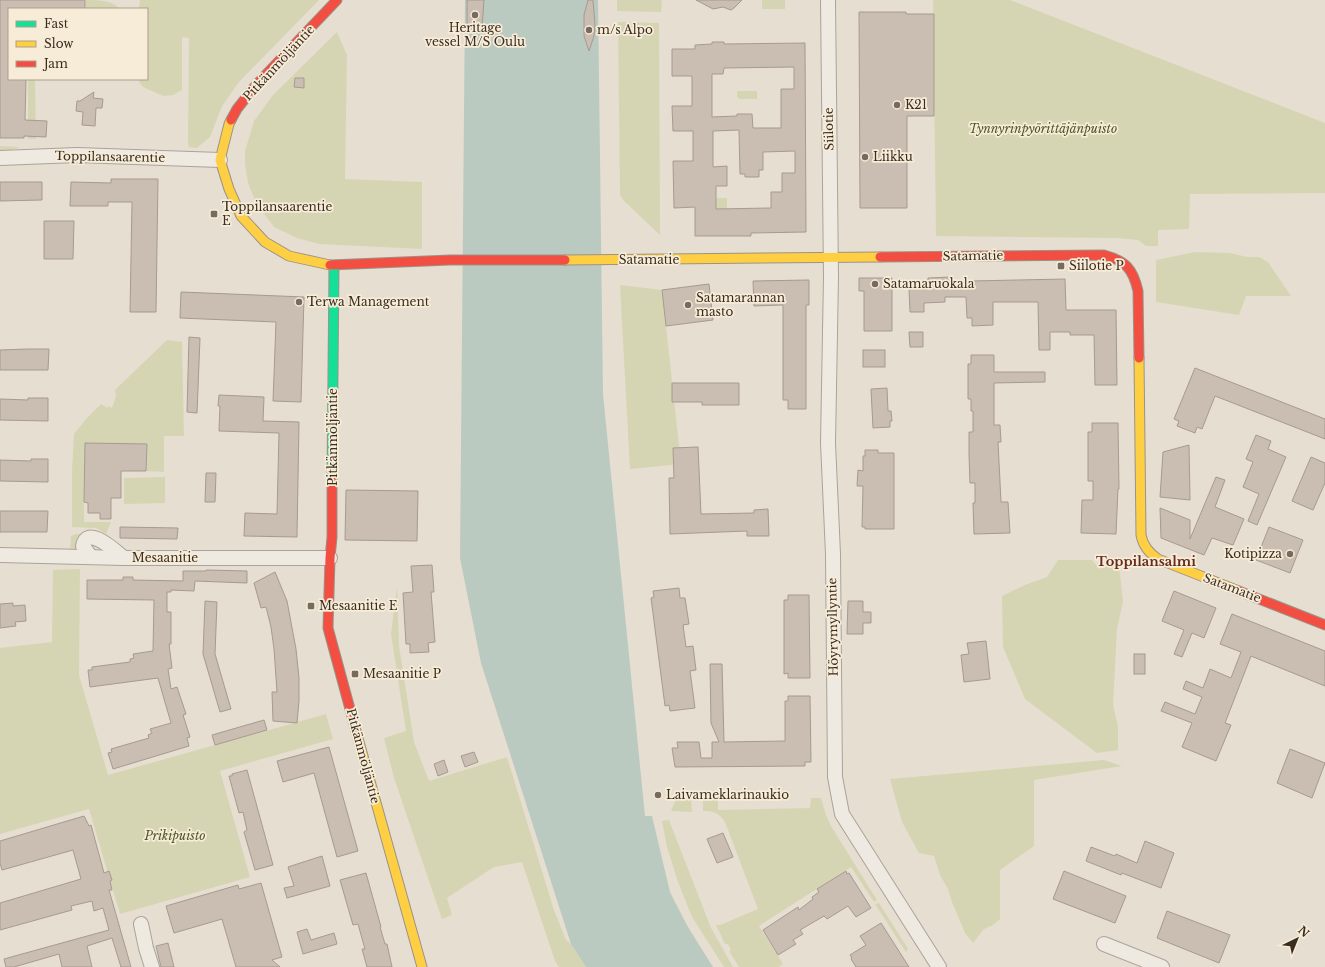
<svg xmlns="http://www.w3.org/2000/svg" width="1325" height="967" font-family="'Libre Baskerville',serif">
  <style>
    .green { fill: #d6d5b3 }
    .water { fill: #bbcac1 }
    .pier { fill: #e6ded0 }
    .building { fill: #cabdb1; stroke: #a79a8f; fill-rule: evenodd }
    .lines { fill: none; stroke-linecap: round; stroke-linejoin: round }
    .street-casing { stroke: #aba399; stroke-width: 16 }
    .fast-casing { stroke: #9b9388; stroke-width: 11 }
    .slow-casing { stroke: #9b9388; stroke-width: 11 }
    .jam-casing { stroke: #9b9388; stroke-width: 11 }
    .street { stroke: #eeeae2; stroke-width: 14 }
    .fast { stroke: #16e098; stroke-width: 9 }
    .slow { stroke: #ffcf43; stroke-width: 9 }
    .jam { stroke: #f24e42; stroke-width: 9 }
    .poi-dot { fill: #776a5e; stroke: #f6ecd7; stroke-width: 1.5 }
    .labels { text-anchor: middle; stroke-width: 3.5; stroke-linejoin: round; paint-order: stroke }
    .poi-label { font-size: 12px; fill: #3b2c20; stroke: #f6ecd7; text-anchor: start }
    .street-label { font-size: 12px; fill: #3b2c20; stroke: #f6ecd7 }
    .park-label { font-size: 12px; font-style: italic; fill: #4d5727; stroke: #f6ecd7 }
    .neighbourhood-label { font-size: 13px; font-weight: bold; fill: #672b20; stroke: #f6ecd7 }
  </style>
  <rect width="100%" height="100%" fill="#e6ded0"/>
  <g class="green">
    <path d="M 86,0 C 97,0 113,0 119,9 L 86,9 Z"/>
    <polygon points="140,0 319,0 239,82 222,106 210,137 197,148 189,147 188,144 189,38 182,37 182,90 173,95 163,96 143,87 139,82 139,79 147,79 147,9 139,9"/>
    <polygon points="617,0 662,0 661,12 617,11"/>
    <rect x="762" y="0" width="23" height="9"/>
    <polygon points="933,0 1010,0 1325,123 1325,193 1190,194 1189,229 1158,230 1158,246 1146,246 1138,240 1117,238 936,236"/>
    <polygon points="618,22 659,23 660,235 623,200 620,195"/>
    <polygon points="337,32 347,55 345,179 422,182 422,249 319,244 297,238 274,227 256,203 248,183 245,164 245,151 254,121 273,95"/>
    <polygon points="28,80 35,80 36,139 28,139"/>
    <polygon points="737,91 757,91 757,99 740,99 737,97"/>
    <polygon points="0,146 18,147 18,148 0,152"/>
    <rect x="716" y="198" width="11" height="14"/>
    <polygon points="1195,252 1230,253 1247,257 1259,257 1268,262 1291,296 1246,296 1239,315 1156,302 1156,260"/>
    <polygon points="620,285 662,290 681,464 630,469"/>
    <polygon points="167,340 182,342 184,436 164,436 164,472 146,471 147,445 84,461 84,468 87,468 87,472 84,472 84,486 88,487 84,495 84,522 111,522 106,534 96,528 72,527 72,470 74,434 87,418 101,404 107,408 108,406 112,408 116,396 115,390"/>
    <polygon points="165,477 165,503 124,504 124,478"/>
    <polygon points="76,534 87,534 79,550 70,551 71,536"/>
    <polygon points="1058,560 1092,560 1100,569 1113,563 1119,565 1123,602 1117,629 1113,705 1118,727 1118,750 1097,753 1025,699 1003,647 1002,596 1025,585 1047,577"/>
    <polygon points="80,569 79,675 108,775 326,714 333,739 220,771 250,877 120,914 89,809 0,834 0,648 52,642 53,570"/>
    <polygon points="397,586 399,646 414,742 429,781 507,757 554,910 566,940 571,944 586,967 559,967 555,961 522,862 494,867 447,898 452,915 442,919 394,778 384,738 406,731 391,634"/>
    <polygon points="1104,760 1122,766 1034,780 1034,846 1000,870 1000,919 993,925 984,929 973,943 965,933 952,902 948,889 940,875 934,856 919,853 902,822 890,779"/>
    <path d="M 811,798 L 821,798 L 826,815 L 831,826 L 877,900 L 874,902 L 851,867 L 759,926 L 783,964 L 779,967 L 739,967 L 729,951 L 731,950 L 728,944 L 725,944 L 716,925 L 720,925 L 758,909 L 725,822 C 719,813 714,811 703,811 L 703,799 L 718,799 L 718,810 L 810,808 Z"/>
    <polygon points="676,799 691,799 692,812 671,811"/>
    <polygon points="669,820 711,928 733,967 724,967 692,917 678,882 667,847 662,821"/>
    <polygon points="879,903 908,949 906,952 875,904"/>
  </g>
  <polygon class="water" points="465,0 598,0 603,394 645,816 652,816 670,892 676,904 688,927 713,967 586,967 571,944 481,663 460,558"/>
  <polygon class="pier" points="599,0 603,220 602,220"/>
  <g class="building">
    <polygon points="0,0 85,0 85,9 9,9 9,79 26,79 25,120 47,121 46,137 24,136 24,138 0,138"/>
    <polygon points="467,0 484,0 482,27 476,34 469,26 467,22"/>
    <polygon points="588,0 593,0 595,25 594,36 589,51 584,36 584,15"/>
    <polygon points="696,0 742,0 734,8 731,10 723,7 713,9"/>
    <polygon points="859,12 906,12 906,14 934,14 934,116 907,116 907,208 860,208"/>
    <path d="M 712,42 L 724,42 L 724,44 L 805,43 L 806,232 L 751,233 L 751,236 L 695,236 L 695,207 L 674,208 L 673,161 L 693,161 L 693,131 L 673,131 L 672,106 L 692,106 L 692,76 L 672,76 L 672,49 L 695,49 L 695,45 L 712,44 ZM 794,67 L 794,89 L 781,89 L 781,128 L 753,128 L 752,114 L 737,114 L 737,116 L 712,117 L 712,74 L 723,74 L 724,68 ZM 739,130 L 740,174 L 745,174 L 745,177 L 759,177 L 759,170 L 763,170 L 763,152 L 795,151 L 795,173 L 782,173 L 782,192 L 771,192 L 771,208 L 716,209 L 716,186 L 727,186 L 727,166 L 713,167 L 713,131 Z"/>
    <polygon points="295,78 304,78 304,88 294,87"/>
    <polygon points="94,92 93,98 103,99 102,108 96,108 95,126 82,125 83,112 76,111 77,101 80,101"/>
    <polygon points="111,179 158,179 156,312 130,312 132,202 108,202 108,206 70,206 71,182 111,183"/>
    <polygon points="0,182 42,182 42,200 0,201"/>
    <polygon points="44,221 74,221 73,259 44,259"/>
    <polygon points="951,277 951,286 971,285 971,281 1065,279 1066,310 1116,310 1117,385 1095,385 1094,335 1070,335 1070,332 1050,332 1050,350 1039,350 1038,302 993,302 993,325 972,326 972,318 967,318 966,297 945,297 945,302 924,303 924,312 910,312 909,289 928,289 928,278"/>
    <polygon points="859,278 892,278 892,331 864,331 864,291 859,291"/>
    <polygon points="809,280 809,305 806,305 806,409 788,409 788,400 783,400 783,305 754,306 753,281"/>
    <polygon points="709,284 713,320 666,326 662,290"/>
    <polygon points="181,292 304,297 301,402 273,401 276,322 180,318"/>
    <polygon points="909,332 923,332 923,347 910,347"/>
    <polygon points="189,337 200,338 197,413 187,412"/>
    <polygon points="28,349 49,349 48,370 0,370 0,350"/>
    <rect x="863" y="350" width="22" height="17"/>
    <polygon points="971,355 994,355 994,372 1045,372 1045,382 994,383 994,425 1000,425 1001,442 998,442 1001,502 1008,502 1010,533 974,534 973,503 975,503 975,483 970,483 969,455 969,432 973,432 973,411 971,411 971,399 968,399 968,364 971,364"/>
    <polygon points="1195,368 1325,419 1325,439 1215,396 1202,429 1197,427 1195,433 1177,426 1179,421 1174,419"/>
    <polygon points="672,383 739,383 739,405 702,405 702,402 672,402"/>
    <polygon points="887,388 888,411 891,411 892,421 890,421 890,427 873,428 871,389"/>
    <polygon points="219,395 264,397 263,421 299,422 297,537 244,536 245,513 277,514 279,433 219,431 220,406 218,406"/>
    <polygon points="28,398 48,398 48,421 0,420 0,399 28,400"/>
    <polygon points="1092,423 1118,423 1119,489 1118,489 1116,534 1081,533 1082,500 1093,500 1093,481 1088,481 1088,432 1092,432"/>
    <polygon points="1256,435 1271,441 1268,449 1286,457 1257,525 1248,521 1259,494 1243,487 1253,462 1246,459"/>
    <polygon points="85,443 147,444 146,471 121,471 121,498 111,498 111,519 100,519 100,513 88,513 88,503 84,502"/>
    <polygon points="1189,445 1190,500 1160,497 1163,452"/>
    <polygon points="698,447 701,514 754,513 754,510 768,509 769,536 747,536 747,531 670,534 669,478 674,478 673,448"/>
    <polygon points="865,450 878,450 878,453 894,453 894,529 865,529 865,527 862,527 863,486 857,486 858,470 863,471 863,456 865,456"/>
    <polygon points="1311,457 1325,463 1325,483 1313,510 1292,501"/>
    <polygon points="31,459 48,459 48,482 0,481 0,460 31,461"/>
    <polygon points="206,473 216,473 215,502 205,502"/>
    <polygon points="1216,477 1225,480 1215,507 1244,519 1233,545 1212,538 1204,555 1161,538 1160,508 1190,520 1190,539"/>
    <polygon points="346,490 418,491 417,541 345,540"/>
    <polygon points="0,511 48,511 47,532 0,532"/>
    <polygon points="120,527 178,528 177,539 120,538"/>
    <polygon points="1269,527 1303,540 1290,573 1256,560"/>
    <polygon points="432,565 434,592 431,592 435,642 428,643 429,652 410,653 410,644 406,644 403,593 413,592 411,566"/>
    <polygon points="206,570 247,571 247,583 195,581 194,591 171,590 171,592 167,592 167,612 171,612 171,644 169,644 172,668 168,669 171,689 177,687 186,714 183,715 190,737 187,738 189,746 113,769 108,753 112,752 111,749 149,738 148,735 152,733 150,729 171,723 158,678 90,687 88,670 92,670 92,667 130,662 130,659 134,658 133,654 153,651 154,600 87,599 87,580 123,580 123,577 133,577 133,580 183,581 183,571 206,571"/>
    <polygon points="275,572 287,601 296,649 299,678 299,701 297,723 273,721 272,692 277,692 274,649 271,627 266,607 261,608 254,583"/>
    <polygon points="679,588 680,598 685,598 689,624 683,625 686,647 693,646 696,670 690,671 695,708 670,711 669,705 665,706 651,598 654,597 653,591"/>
    <polygon points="1174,591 1216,608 1204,638 1192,633 1182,657 1174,654 1184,630 1162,621"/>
    <polygon points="788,595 809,595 810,678 788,678 788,673 784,674 784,600 788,600"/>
    <polygon points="205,601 217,602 215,654 231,709 220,712 203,654"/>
    <polygon points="848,601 863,601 863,612 871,612 871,623 863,623 863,634 847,634"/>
    <polygon points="13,603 13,606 25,605 26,621 15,622 16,626 0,628 0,604"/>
    <polygon points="1232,614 1325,651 1325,686 1251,656 1225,723 1231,725 1216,761 1182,747 1192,723 1161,711 1165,702 1195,714 1202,697 1183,689 1186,681 1203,688 1210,669 1231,678 1241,652 1220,644"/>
    <polygon points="986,641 990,679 964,682 961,655 969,654 967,643"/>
    <rect x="1134" y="654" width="11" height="20"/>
    <polygon points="710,664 722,664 724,742 785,741 785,701 788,701 788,696 810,696 811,762 805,762 805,766 675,767 672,748 678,748 677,742 699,742 701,758 712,758 712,742 719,742 711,723"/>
    <polygon points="264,720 267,730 215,745 212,735"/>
    <polygon points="329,747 358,851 337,857 314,773 283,782 277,761"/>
    <polygon points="1290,749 1325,763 1312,798 1277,783"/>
    <polygon points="474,752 478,762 465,767 461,756"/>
    <polygon points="444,760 448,772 438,776 434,764"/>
    <polygon points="247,770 273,865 255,870 244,832 247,830 243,812 239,813 229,776 232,776 232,774"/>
    <polygon points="84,816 89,826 91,825 104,873 109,871 112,880 110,881 112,890 109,890 131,967 121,967 112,938 87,946 92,967 62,967 59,954 14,967 6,967 4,959 109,930 103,908 94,911 92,901 71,906 72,910 0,930 0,903 81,879 73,850 2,870 0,863 0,841"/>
    <polygon points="723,833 733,857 717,863 707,839"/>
    <polygon points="1145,841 1174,853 1161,888 1122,873 1121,875 1086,861 1091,847 1115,856 1116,854 1137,863"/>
    <polygon points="322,856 330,886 287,898 284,888 294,886 288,867"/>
    <polygon points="846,871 847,874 849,873 871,908 856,917 848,906 827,919 824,916 800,930 803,934 793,940 796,944 778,955 763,930 798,907 799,910 813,899 812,897 819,892 817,889"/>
    <polygon points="1064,871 1126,896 1115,923 1053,899"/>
    <polygon points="366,873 381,927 380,927 385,944 387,944 392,967 367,967 362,949 365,949 358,924 353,925 340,880"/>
    <polygon points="261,883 282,957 272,960 280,967 236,967 222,919 174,933 166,906 238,885 239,889"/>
    <polygon points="1167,911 1230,935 1219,963 1157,938"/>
    <polygon points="881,923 909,967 856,967 851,959 852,958 850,955 866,945 860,936"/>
    <polygon points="307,929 311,940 334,933 337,944 303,954 297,932"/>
    <polygon points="168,943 174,967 161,967 156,946"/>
  </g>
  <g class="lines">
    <defs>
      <g id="street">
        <polyline points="828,0 831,277 828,443 833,554 835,777 842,814 939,967"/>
        <polyline points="0,158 77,155 220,160"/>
        <polyline points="0,555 124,558 330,558"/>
        <path d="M 91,557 L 83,546 C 87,524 115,551 124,558"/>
        <polyline points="141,924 146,948 152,967"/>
        <polyline points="1104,944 1162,967"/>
      </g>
      <polyline id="fast" points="332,479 334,266"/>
      <g id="slow">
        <polyline points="231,120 229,124 220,160 229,189 241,216 265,242 289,256 330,265"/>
        <polyline points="565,260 880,257"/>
        <path d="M 1139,358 L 1141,535 C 1143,546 1149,553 1158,559 L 1239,591"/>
        <polyline points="356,731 422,967"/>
      </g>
      <g id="jam">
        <polyline points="231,120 237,109 256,85 337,0"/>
        <path d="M 880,257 L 1104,255 C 1126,261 1133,269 1138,291 L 1139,358"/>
        <polyline points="330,265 450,260 565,260"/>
        <polyline points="332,479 332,537 330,558 328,628 356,731"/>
        <polyline points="1239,591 1325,625"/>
      </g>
    </defs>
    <use href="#street" class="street-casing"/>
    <use href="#fast" class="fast-casing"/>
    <use href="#slow" class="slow-casing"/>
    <use href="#jam" class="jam-casing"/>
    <use href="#street" class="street"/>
    <use href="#fast" class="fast"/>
    <use href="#slow" class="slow"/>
    <use href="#jam" class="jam"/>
  </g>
  <g class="poi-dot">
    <circle cx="475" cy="15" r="4"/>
    <circle cx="589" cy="30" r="4"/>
    <circle cx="897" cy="105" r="4"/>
    <circle cx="865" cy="157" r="4"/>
    <rect x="210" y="210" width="8" height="8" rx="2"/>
    <rect x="1057" y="262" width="8" height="8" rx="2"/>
    <circle cx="875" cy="284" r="4"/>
    <circle cx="299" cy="302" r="4"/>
    <circle cx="688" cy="305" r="4"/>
    <circle cx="1290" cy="554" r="4"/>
    <rect x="307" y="602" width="8" height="8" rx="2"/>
    <rect x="351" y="670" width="8" height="8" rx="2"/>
    <circle cx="658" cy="795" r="4"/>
  </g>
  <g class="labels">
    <g class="poi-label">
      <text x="475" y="32" text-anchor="middle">Heritage<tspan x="475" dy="14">vessel M/S Oulu</tspan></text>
      <text x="597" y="34">m/s Alpo</text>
      <text x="905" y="109">K21</text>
      <text x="873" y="161">Liikku</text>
      <text x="222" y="211">Toppilansaarentie<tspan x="222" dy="14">E</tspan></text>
      <text x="1069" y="270">Siilotie P</text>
      <text x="883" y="288">Satamaruokala</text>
      <text x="696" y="302">Satamarannan<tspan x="696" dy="14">masto</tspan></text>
      <text x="307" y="306">Terwa Management</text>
      <text x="1282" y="558" text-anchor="end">Kotipizza</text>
      <text x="319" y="610">Mesaanitie E</text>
      <text x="363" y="678">Mesaanitie P</text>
      <text x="666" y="799">Laivameklarinaukio</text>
    </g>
    <g class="street-label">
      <text transform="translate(279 63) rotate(-47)" y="4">Pitkänmöljäntie</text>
      <text transform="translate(829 129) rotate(-91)" y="4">Siilotie</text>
      <text transform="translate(110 157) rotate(1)" y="4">Toppilansaarentie</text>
      <text transform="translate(973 256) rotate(-1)" y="4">Satamatie</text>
      <text x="649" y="264">Satamatie</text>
      <text transform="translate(333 437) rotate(-90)" y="4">Pitkänmöljäntie</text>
      <text x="165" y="562">Mesaanitie</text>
      <text transform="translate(1232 588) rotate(21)" y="4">Satamatie</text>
      <text transform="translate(833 627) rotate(-91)" y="4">Höyrymyllyntie</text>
      <text transform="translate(363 756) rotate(75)" y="4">Pitkänmöljäntie</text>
    </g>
    <g class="park-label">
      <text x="1043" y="133">Tynnyrinpyörittäjänpuisto</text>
      <text x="175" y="840">Prikipuisto</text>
    </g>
    <g class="neighbourhood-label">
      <text x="1146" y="566">Toppilansalmi</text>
    </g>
  </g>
  <rect x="8" y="8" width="140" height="72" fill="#f6ecd7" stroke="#ab9f8e"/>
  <rect x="16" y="21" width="20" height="6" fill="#16e098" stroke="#ab9f8e"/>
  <text x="44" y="28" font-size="12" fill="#3b2c20">Fast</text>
  <rect x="16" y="41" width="20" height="6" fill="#ffcf43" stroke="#ab9f8e"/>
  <text x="44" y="48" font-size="12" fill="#3b2c20">Slow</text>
  <rect x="16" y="61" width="20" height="6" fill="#f24e42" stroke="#ab9f8e"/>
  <text x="44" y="68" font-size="12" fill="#3b2c20">Jam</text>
  <g transform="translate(1297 939) rotate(43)" stroke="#f6ecd7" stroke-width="3" paint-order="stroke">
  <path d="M0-3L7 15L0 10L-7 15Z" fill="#3b2c20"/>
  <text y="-6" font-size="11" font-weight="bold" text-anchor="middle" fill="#3b2c20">N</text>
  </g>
</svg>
